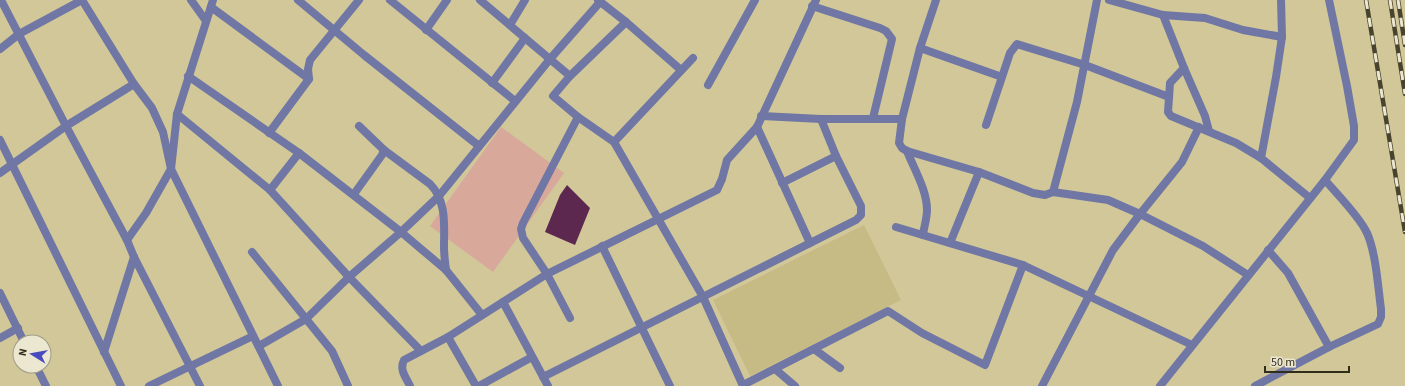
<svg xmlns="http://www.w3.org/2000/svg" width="1405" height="386" font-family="'Source Sans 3',sans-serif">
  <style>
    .built { fill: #c7bb85 }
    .green { fill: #d8a99b }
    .building { fill: #5d2850 }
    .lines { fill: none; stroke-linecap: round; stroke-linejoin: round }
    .street { stroke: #7077a4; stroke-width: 8 }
    .rail-casing { stroke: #48432d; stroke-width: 4.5 }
    .rail { stroke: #ece7d0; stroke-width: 3; stroke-dasharray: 9; stroke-linecap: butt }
  </style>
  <rect width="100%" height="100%" fill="#d1c799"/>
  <polygon class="built" points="864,225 901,300 750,376 713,300"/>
  <polygon class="green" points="501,127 564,173 493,272 430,226"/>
  <polygon class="building" points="567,185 590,208 575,245 545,232 560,195"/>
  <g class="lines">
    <g class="street">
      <polyline points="1,0 66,126 127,240 134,257 200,386"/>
      <polyline points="82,0 134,84 152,108 163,132 171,169 278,386"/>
      <polyline points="191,0 206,21"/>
      <polyline points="298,0 364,55 479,146"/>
      <polyline points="390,0 515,101"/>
      <polyline points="480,0 570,76"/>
      <polyline points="598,0 626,22 681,70"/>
      <polyline points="936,0 920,48 902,119 899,143 902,148 907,151 979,172 1033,193 1045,195 1053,192 1108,200 1140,214 1203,246 1248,275"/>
      <polyline points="1109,0 1163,15 1205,18 1243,30 1282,37"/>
      <polyline points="812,6 880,28 886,31 892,39 873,118"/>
      <polyline points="211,7 309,79"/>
      <polyline points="1163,15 1184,68 1205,116 1209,131"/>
      <polyline points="626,22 570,76 553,96 578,117 614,142 703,297 743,386"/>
      <polyline points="510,25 525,0"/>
      <polyline points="426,30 447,0"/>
      <polyline points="920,48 1002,77"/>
      <polyline points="0,49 19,34 82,0"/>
      <polyline points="1184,68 1170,83 1168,112 1171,116 1236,143 1261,158 1310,198"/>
      <polyline points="188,76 299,153 401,232 446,270 482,315"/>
      <polyline points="492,83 525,38"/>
      <polyline points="708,85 755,0"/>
      <polyline points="177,114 270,190 349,277 421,351"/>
      <polyline points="761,116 821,119 902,119"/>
      <polyline points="986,125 1010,53 1017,44 1085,65 1169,97"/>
      <path d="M 359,126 L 384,150 L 430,184 C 447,201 444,226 444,247 C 444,255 445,262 446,270"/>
      <polyline points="757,127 810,243"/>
      <polyline points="269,133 309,79 308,69 310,60 359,0"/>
      <polyline points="0,140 121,386"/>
      <polyline points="614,142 693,58"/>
      <path d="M 907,151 C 914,169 927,190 927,210 C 927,218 924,227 923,235"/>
      <polyline points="1261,158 1276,77 1282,37 1281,0"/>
      <polyline points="0,173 66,126 134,84"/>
      <polyline points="782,183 836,156"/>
      <polyline points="270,190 299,153"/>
      <polyline points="1053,192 1077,102 1097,0"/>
      <polyline points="354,194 382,155 384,150"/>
      <polyline points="896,227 1023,265 1192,345"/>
      <polyline points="127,240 146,213 171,169 177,114 213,0"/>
      <polyline points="950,243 979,172"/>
      <polyline points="602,246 670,386"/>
      <polyline points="1268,250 1288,273 1329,347"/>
      <polyline points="252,252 332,351 348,386"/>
      <polyline points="0,293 24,342"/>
      <polyline points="503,302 548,386"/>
      <polyline points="570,318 547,274 523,238 521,229 523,223 578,117"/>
      <polyline points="448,337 476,386"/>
      <polyline points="0,338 18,328"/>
      <polyline points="259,346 306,319 349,277 401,232 439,196 550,59 600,2"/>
      <polyline points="814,349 840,368"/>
      <polyline points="104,352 134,257"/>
      <polyline points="36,366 46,386"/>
      <polyline points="775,369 795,386"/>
      <polyline points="543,377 856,220 861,215 861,206 836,156 821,119"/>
      <polyline points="743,385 888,311 922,333 985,365 1023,265"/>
      <polyline points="149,386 253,336"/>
      <path d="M 410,386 C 406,377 399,370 404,360 L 448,337 L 547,274 L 717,190 L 722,179 L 727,160 L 757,127 L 816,0"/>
      <polyline points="479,386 532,357"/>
      <polyline points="1042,386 1113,250 1140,214 1182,162 1199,127"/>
      <polyline points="1160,386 1325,180 1354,140 1354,126 1347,86 1329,0"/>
      <path d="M 1255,386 L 1329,347 L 1378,324 L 1381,317 L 1381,309 C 1378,287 1376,253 1367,233 C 1360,217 1337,194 1325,180"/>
    </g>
    <defs>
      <g id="rail">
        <polyline points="1366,0 1405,232"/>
        <polyline points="1390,0 1405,94"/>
        <polyline points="1398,0 1405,45"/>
      </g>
    </defs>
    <use href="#rail" class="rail-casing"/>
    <use href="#rail" class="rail"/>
  </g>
  <g transform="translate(32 354) rotate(281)"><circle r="19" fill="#ece7d0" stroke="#a19d88"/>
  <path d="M0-3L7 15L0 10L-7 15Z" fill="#4a4ac0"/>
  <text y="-6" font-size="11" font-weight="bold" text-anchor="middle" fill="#312d1b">N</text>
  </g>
  <path d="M1265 366v6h84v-6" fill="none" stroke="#312d1b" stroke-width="2"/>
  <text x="1271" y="366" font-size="12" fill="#312d1b" stroke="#ece7d0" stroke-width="3" paint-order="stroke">50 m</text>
</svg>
